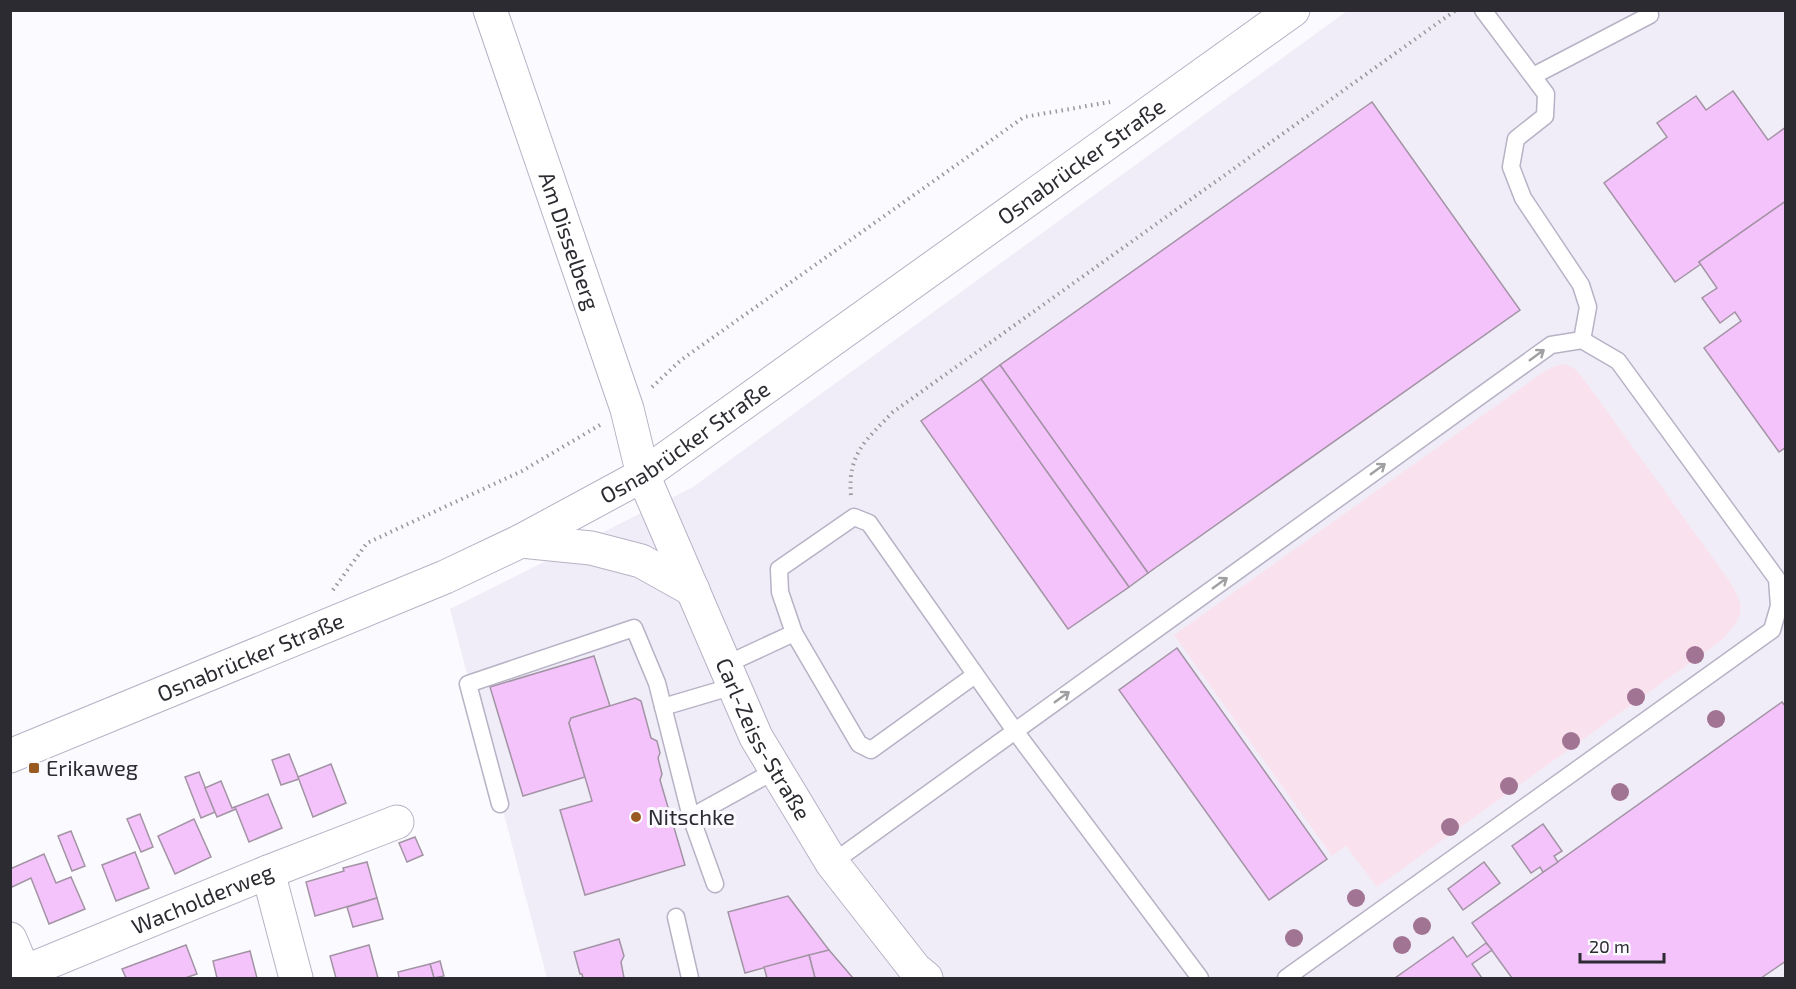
<svg xmlns="http://www.w3.org/2000/svg" width="1796" height="989" font-family="'Exo 2',sans-serif">
  <style>
    .built { fill: #f0edf8 }
    .green { fill: #f9e2ed }
    .building { fill: #f5c3fb; stroke: #a294a4; stroke-width: 1.5 }
    .lines { fill: none; stroke-linecap: round; stroke-linejoin: round }
    .service-casing { stroke: #b7b2c5; stroke-width: 19 }
    .minor-casing { stroke: #b7b2c5; stroke-width: 35 }
    .secondary-casing { stroke: #b7b2c5; stroke-width: 35 }
    .path { stroke: #98979c; stroke-width: 4; stroke-dasharray: 1.5 4.5; stroke-linecap: butt }
    .service { stroke: #fff; stroke-width: 16 }
    .minor { stroke: #fff; stroke-width: 33 }
    .secondary { stroke: #fff; stroke-width: 33 }
    .tree { fill: #a17494 }
    .oneway { stroke: #a0a0a3 }
    .poi-dot { fill: #995a22; stroke: #fbfafe; stroke-width: 2 }
    .labels { text-anchor: middle; stroke-width: 6; stroke-linejoin: round; paint-order: stroke }
    .street-label { font-size: 22px; fill: #2d2b32; stroke: #fbfafe }
    .poi-label { font-size: 22px; fill: #2d2b32; stroke: #fbfafe; text-anchor: start }
  </style>
  <rect width="100%" height="100%" fill="#fbfafe"/>
  <polygon class="built" points="1347,11 1785,11 1785,978 547,978 450,609 693,487"/>
  <path class="green" d="M 1564,364 L 1574,368 L 1583,378 L 1728,579 C 1746,607 1745,616 1722,640 L 1377,887 L 1346,846 L 1332,856 L 1174,635 L 1542,373 L 1552,367 Z"/>
  <g class="building">
    <polygon points="1733,91 1768,140 1786,127 1786,201 1699,262 1701,264 1675,282 1604,183 1667,137 1657,123 1696,96 1706,110"/>
    <polygon points="1372,102 1520,310 1148,573 1000,365"/>
    <polygon points="1786,201 1786,447 1779,452 1704,348 1741,321 1735,312 1720,323 1702,298 1717,288 1699,262"/>
    <polygon points="1000,365 1148,573 1129,587 981,379"/>
    <polygon points="981,379 1129,587 1068,629 921,421"/>
    <polygon points="1177,648 1327,859 1269,900 1119,690"/>
    <polygon points="594,656 610,706 571,718 569,723 585,777 523,796 490,687"/>
    <polygon points="635,698 641,701 651,738 657,741 660,753 658,758 662,774 660,780 685,865 585,895 560,810 592,801 569,723 571,718"/>
    <polygon points="1782,702 1786,707 1786,961 1761,978 1512,978 1472,923"/>
    <polygon points="289,754 299,779 281,785 272,760"/>
    <polygon points="331,764 346,803 313,817 298,777"/>
    <polygon points="199,772 215,812 201,818 185,777"/>
    <polygon points="221,781 232,808 235,807 236,809 217,817 205,788"/>
    <polygon points="268,794 282,828 249,842 235,807"/>
    <polygon points="140,814 153,847 141,852 127,819"/>
    <polygon points="194,819 211,857 175,874 158,836"/>
    <polygon points="1543,824 1562,851 1554,856 1558,862 1543,872 1540,867 1531,873 1512,846"/>
    <polygon points="71,831 85,866 72,871 58,836"/>
    <polygon points="415,837 423,855 407,862 399,843"/>
    <polygon points="135,852 149,888 116,901 102,865"/>
    <polygon points="44,854 56,883 71,877 85,909 49,924 31,878 12,887 10,884 10,869"/>
    <polygon points="367,862 377,898 315,916 306,882 344,871 343,868"/>
    <polygon points="1484,862 1500,883 1463,910 1448,889"/>
    <polygon points="788,896 829,950 745,973 728,912"/>
    <polygon points="377,898 383,919 353,927 347,907"/>
    <polygon points="1453,937 1467,957 1486,943 1492,950 1472,964 1482,978 1395,978"/>
    <polygon points="619,939 624,956 621,962 624,978 583,978 582,974 580,974 574,952"/>
    <polygon points="186,945 197,974 185,978 126,978 122,969"/>
    <polygon points="369,945 378,978 336,978 330,956"/>
    <polygon points="829,950 853,978 815,978 809,955"/>
    <polygon points="250,951 257,978 217,978 213,961"/>
    <polygon points="809,955 815,978 767,978 764,967"/>
    <polygon points="440,961 444,976 434,978 430,964"/>
    <polygon points="430,964 434,978 399,978 398,972"/>
  </g>
  <g class="lines">
    <defs>
      <g id="service">
        <polyline points="1483,10 1546,94 1545,116 1516,139 1511,167 1523,198 1581,285 1588,307 1582,340"/>
        <polyline points="1533,76 1650,15"/>
        <polyline points="794,633 859,744 871,750 975,675"/>
        <polyline points="725,665 794,633 780,592 779,569 854,517 869,523 1015,731 1200,978"/>
        <polyline points="663,707 734,686"/>
        <polyline points="500,804 468,684 634,628 657,683 691,817"/>
        <polyline points="832,863 1551,345 1582,340 1618,361 1777,579 1779,606 1772,630 1286,978"/>
        <polyline points="715,884 691,817 776,770"/>
        <polyline points="676,917 690,978"/>
      </g>
      <g id="minor">
        <path id="s1" d="M 490,10 L 627,409 L 643,475 L 756,737 L 832,863 L 915,969 L 926,978"/>
        <polyline points="268,872 296,978"/>
        <polyline points="10,939 24,972"/>
        <path id="s2" d="M 10,978 L 268,872 L 397,822"/>
      </g>
      <g id="secondary">
        <polyline points="521,541 591,548 641,561 693,590"/>
        <path id="s3" d="M 10,756 L 445,577 L 521,541 L 643,475 L 1293,10"/>
      </g>
    </defs>
    <use href="#service" class="service-casing"/>
    <use href="#minor" class="minor-casing"/>
    <use href="#secondary" class="secondary-casing"/>
    <g class="path">
      <polyline points="652,387 681,360 1024,117 1110,102"/>
      <path d="M 851,495 C 847,454 867,439 893,412 L 1456,10"/>
      <polyline points="333,590 367,543 522,471 600,425"/>
    </g>
    <use href="#service" class="service"/>
    <use href="#minor" class="minor"/>
    <use href="#secondary" class="secondary"/>
  </g>
  <g class="tree">
    <circle cx="1695" cy="655" r="9"/>
    <circle cx="1636" cy="697" r="9"/>
    <circle cx="1716" cy="719" r="9"/>
    <circle cx="1571" cy="741" r="9"/>
    <circle cx="1509" cy="786" r="9"/>
    <circle cx="1620" cy="792" r="9"/>
    <circle cx="1450" cy="827" r="9"/>
    <circle cx="1356" cy="898" r="9"/>
    <circle cx="1422" cy="926" r="9"/>
    <circle cx="1294" cy="938" r="9"/>
    <circle cx="1402" cy="945" r="9"/>
  </g>
  <defs><path id="oneway-shaft" d="M-6 0H5M1.5-3L5.5 0L1.5 3" fill="none" stroke-width="1.6" stroke-linecap="round" stroke-linejoin="round" transform="scale(1.5)"/></defs>
  <g class="oneway">
    <use href="#oneway-shaft" transform="translate(1537 355) rotate(-36)"/>
    <use href="#oneway-shaft" transform="translate(1378 469) rotate(-36)"/>
    <use href="#oneway-shaft" transform="translate(1220 583) rotate(-36)"/>
    <use href="#oneway-shaft" transform="translate(1062 697) rotate(-36)"/>
  </g>
  <g class="poi-dot">
    <rect x="28" y="762" width="12" height="12" rx="3"/>
    <circle cx="636" cy="817" r="6"/>
  </g>
  <g class="labels">
    <g class="street-label">
      <text dy="8" stroke="none"><textPath href="#s3" startOffset="1232">Osnabrücker Straße</textPath></text>
      <text dy="8" stroke="none"><textPath href="#s1" startOffset="244">Am Disselberg</textPath></text>
      <text dy="8" stroke="none"><textPath href="#s3" startOffset="746">Osnabrücker Straße</textPath></text>
      <text dy="8" stroke="none"><textPath href="#s3" startOffset="260">Osnabrücker Straße</textPath></text>
      <text dy="8" stroke="none"><textPath href="#s1" startOffset="780">Carl-Zeiss-Straße</textPath></text>
      <text dy="8" stroke="none"><textPath href="#s2" startOffset="208">Wacholderweg</textPath></text>
    </g>
    <g class="poi-label">
      <text x="46" y="776">Erikaweg</text>
      <text x="648" y="825">Nitschke</text>
    </g>
  </g>
  <rect width="1796" height="989" fill="none" stroke="#2d2b32" stroke-width="24"/>
  <path d="M1580 953v9h84v-9" fill="none" stroke="#2d2b32" stroke-width="3"/>
  <text x="1589" y="953" font-size="18" fill="#2d2b32" stroke="#fbfafe" stroke-width="4.5" paint-order="stroke">20 m</text>
</svg>
